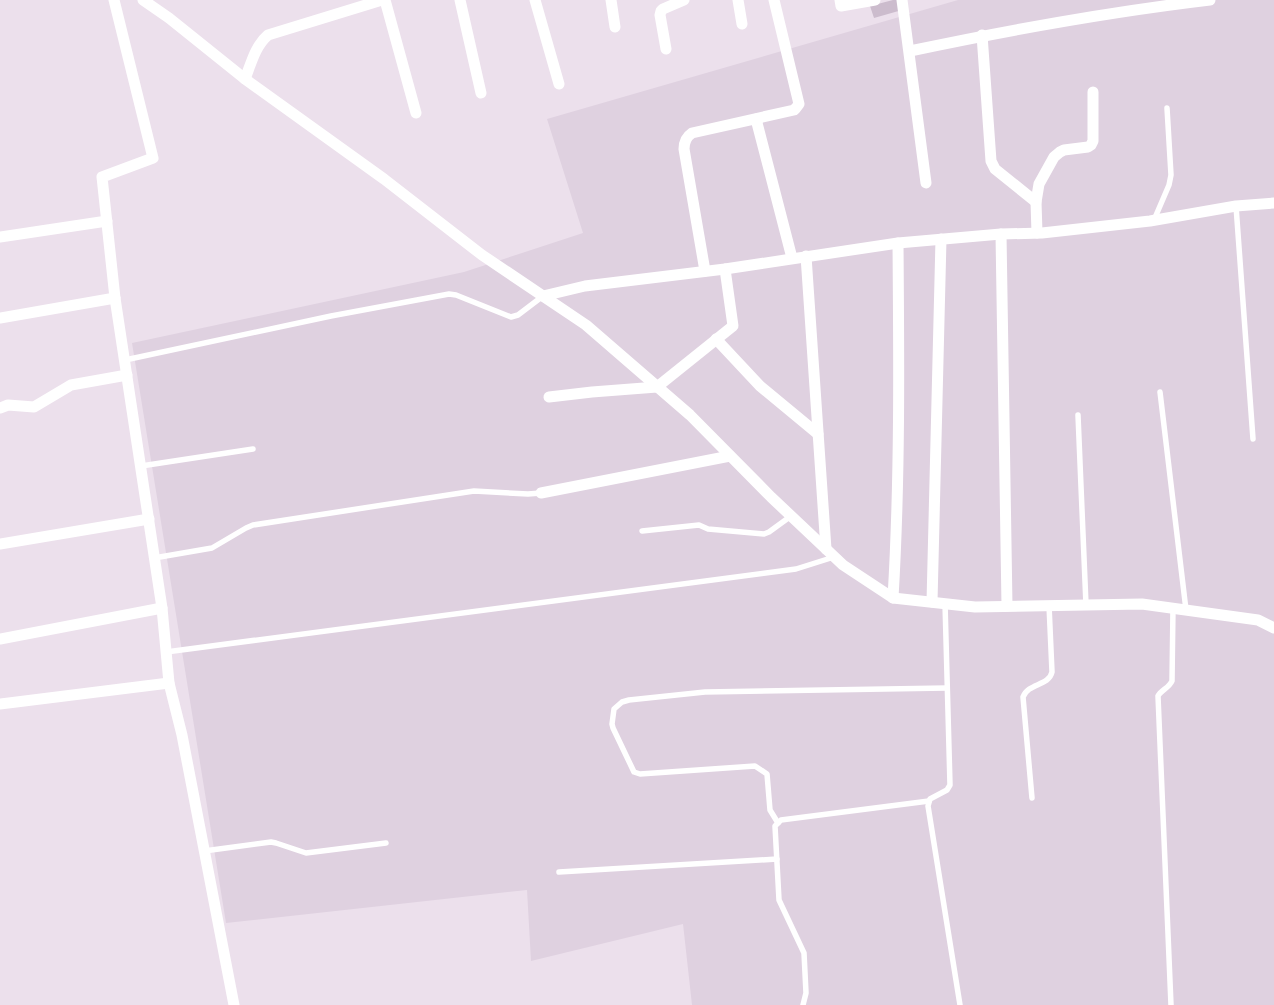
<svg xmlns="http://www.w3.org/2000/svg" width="1274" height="1005" font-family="'Work Sans',sans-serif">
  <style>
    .built { fill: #dfd1e0 }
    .building { fill: #ccbccd }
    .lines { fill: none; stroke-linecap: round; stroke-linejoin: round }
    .lane { stroke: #fff; stroke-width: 5.5 }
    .street { stroke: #fff; stroke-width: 11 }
  </style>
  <rect width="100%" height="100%" fill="#ece0ec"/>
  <polygon class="built" points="958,0 1274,0 1274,1005 692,1005 683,924 531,961 527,890 226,923 132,343 464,272 583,233 547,119"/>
  <polygon class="building" points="893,0 899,0 902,10 874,18 870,6"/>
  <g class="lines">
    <g class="lane">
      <polyline points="1236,206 1253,439"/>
      <polyline points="1154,220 1169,185 1171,175 1167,108"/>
      <polyline points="125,360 331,316 449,294 456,295 511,317 518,315 543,296"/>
      <polyline points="1160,392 1186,610"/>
      <polyline points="1078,415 1086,605"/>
      <polyline points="141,466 253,449"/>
      <polyline points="642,531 699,525 708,529 764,534 769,532 791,516"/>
      <polyline points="154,558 212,548 246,528 253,525 474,491 528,494 541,493"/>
      <polyline points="945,603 950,785 947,790 930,799 928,806 960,1005"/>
      <polyline points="166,652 796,569 834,557"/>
      <path d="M 1032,798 L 1023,697 C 1028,683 1049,686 1052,672 L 1049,605"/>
      <polyline points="778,823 770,810 767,774 755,766 640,774 634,772 613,728 612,724 614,709 622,702 629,700 705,692 947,688"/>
      <polyline points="204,851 271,842 276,843 306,853 386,843"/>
      <polyline points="559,872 777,859"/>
      <polyline points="803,1005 806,993 804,953 779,900 775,826 781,820 929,801"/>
      <path d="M 1171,1005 L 1158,696 C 1161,690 1169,688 1172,681 L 1173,608"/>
    </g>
    <g class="street">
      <polyline points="114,0 153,158 102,177 115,298 162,608 169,683 182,735 234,1005"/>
      <polyline points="143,0 169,18 245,79 384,179 482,255 586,325 690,415 771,497 843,565 893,598 975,607 1142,604 1258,620 1274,628"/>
      <polyline points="385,0 416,113"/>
      <polyline points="460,0 481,93"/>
      <polyline points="535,0 559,84"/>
      <polyline points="611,0 615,27"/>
      <polyline points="738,0 742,24"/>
      <polyline points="840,0 841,6 875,0"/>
      <polyline points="902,0 926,183"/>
      <polyline points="982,35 991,161 995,169 1036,202"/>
      <polyline points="666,49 660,15 661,11 663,9 684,0"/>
      <path d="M 910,51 C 1009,30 1109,12 1210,0"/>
      <path d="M 245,79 C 251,64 255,46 268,35 L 382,0"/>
      <polyline points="756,119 792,258"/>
      <polyline points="1037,233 1036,202 1039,184 1054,157 1060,152 1064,150 1088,147 1091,145 1093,141 1093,92"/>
      <polyline points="1001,234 1007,606"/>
      <polyline points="0,237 107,221"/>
      <polyline points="806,256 826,549"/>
      <path d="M 705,271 L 684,149 C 684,142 686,137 692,133 L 794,110 L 796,108 L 799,104 L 774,0"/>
      <polyline points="543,296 585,286 725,269 898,243 1001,234 1042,233 1150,221 1236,206 1274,203"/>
      <polyline points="0,318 115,298"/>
      <polyline points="716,339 760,386 818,434"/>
      <polyline points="549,397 592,392 657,387 733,326 725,269"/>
      <polyline points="0,408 8,405 34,407 71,385 127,375"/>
      <polyline points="541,493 730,456"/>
      <polyline points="0,544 149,519"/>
      <path d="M 893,598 C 900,480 899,361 898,243"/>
      <polyline points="932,602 941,239"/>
      <polyline points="0,639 162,608"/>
      <polyline points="0,704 169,683"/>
    </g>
  </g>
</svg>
